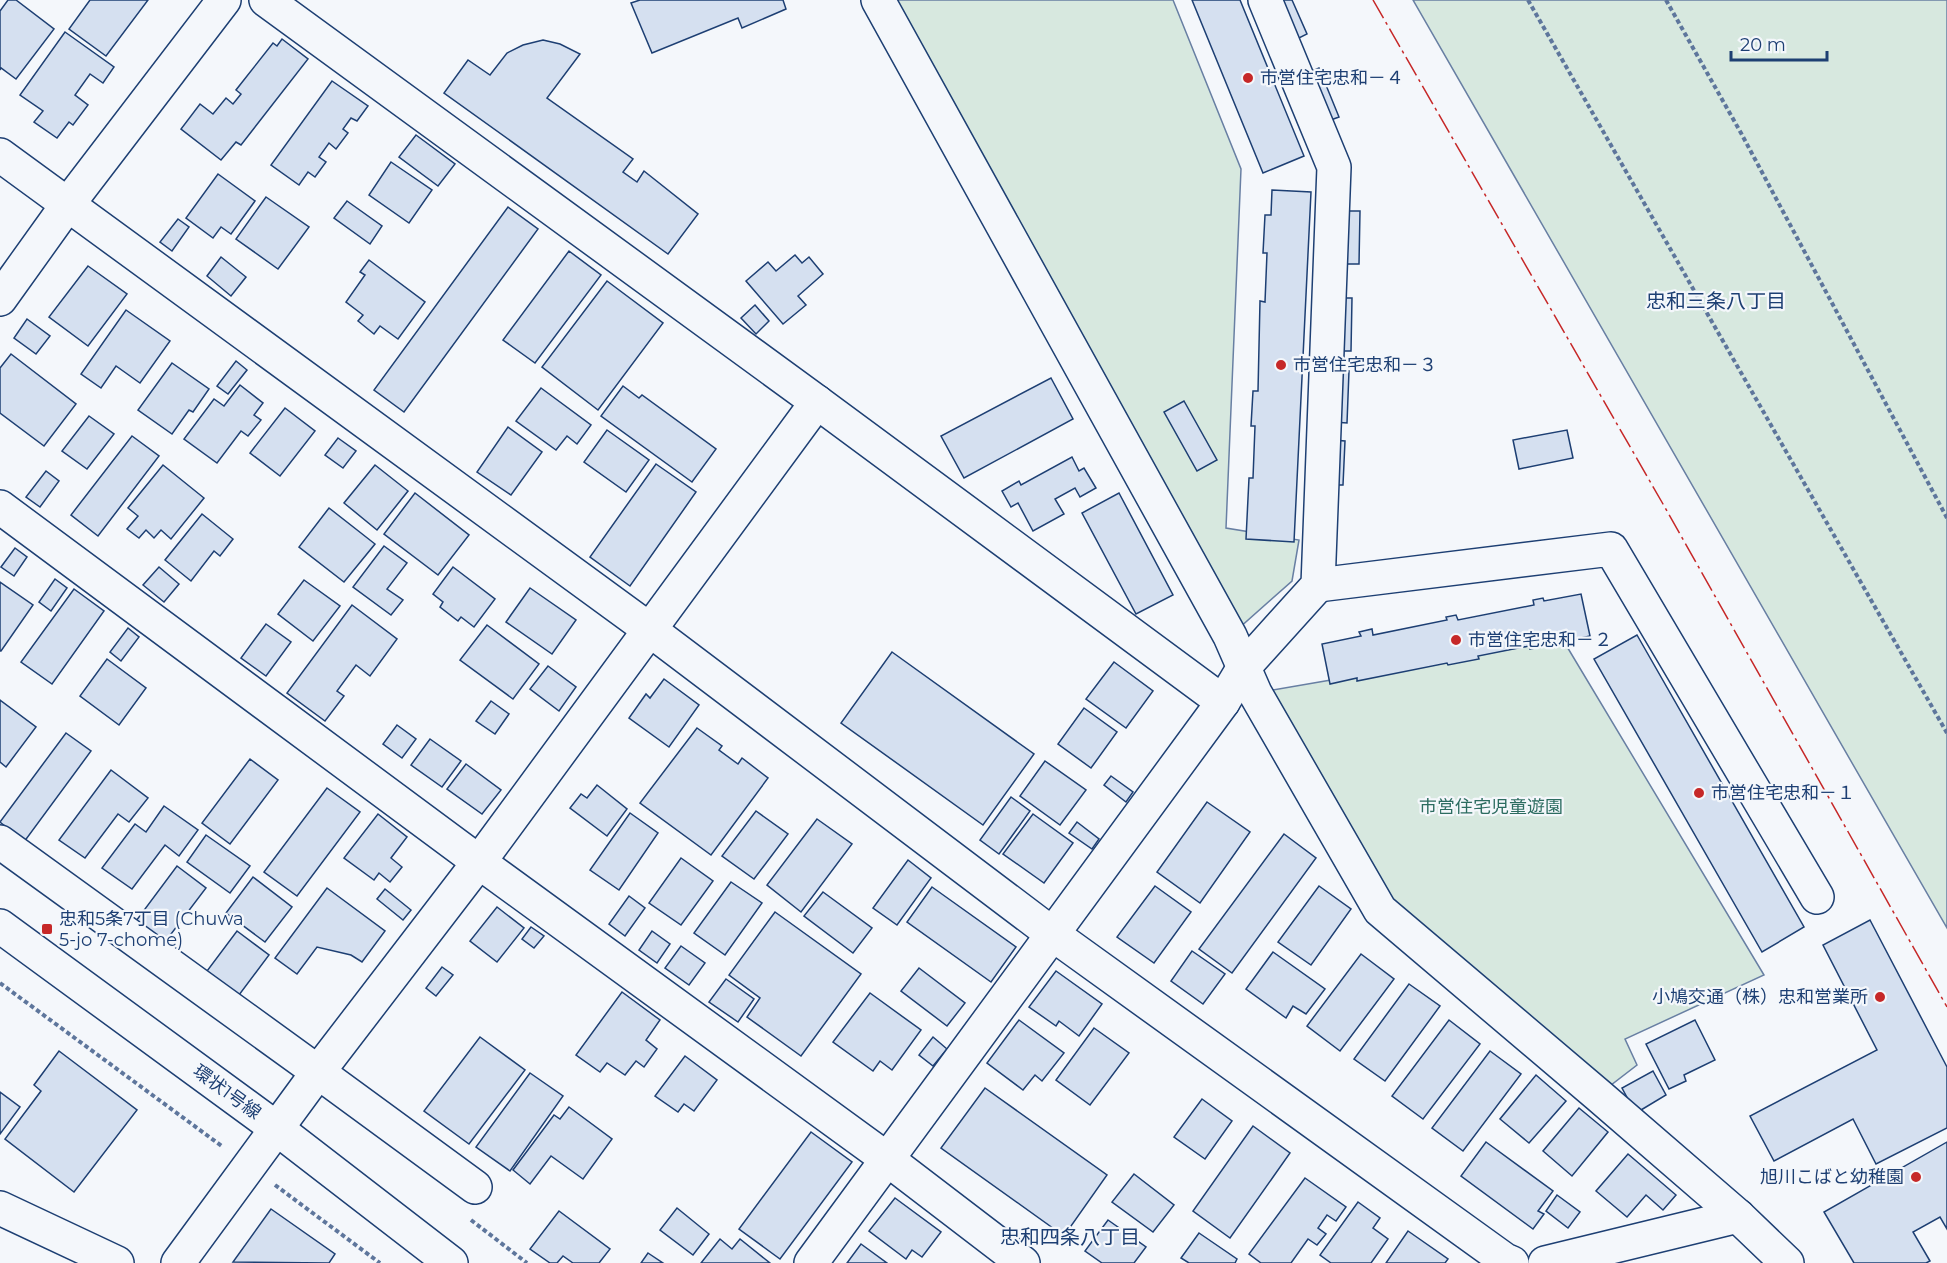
<svg xmlns="http://www.w3.org/2000/svg" width="1947" height="1263" font-family="Montserrat,'Noto Sans JP',sans-serif">
  <style>
    .green { fill: #d7e8df; stroke: #687fa3; stroke-width: 1.5 }
    .building { fill: #d5e0f0; stroke: #1d3f73; stroke-width: 1.5 }
    .lines { fill: none; stroke-linecap: round; stroke-linejoin: round }
    .minor-casing { stroke: #1d3f73; stroke-width: 36 }
    .major-casing { stroke: #1d3f73; stroke-width: 36 }
    .path { stroke: #5e769c; stroke-width: 4; stroke-dasharray: 4.5 3; stroke-linecap: butt }
    .minor { stroke: #f4f7fb; stroke-width: 33 }
    .major { stroke: #f4f7fb; stroke-width: 33 }
    .power { stroke: #c62828; stroke-width: 1.5; stroke-dasharray: 21 4.5 3 4.5; stroke-linecap: butt }
    .poi-dot { fill: #c62828; stroke: #f4f7fb; stroke-width: 2 }
    .labels { text-anchor: middle; stroke-width: 4.5; stroke-linejoin: round; paint-order: stroke }
    .poi-label { font-size: 18px; fill: #1d3f73; stroke: #f4f7fb; text-anchor: start }
    .park-label { font-size: 18px; fill: #2c6c60; stroke: #f4f7fb }
    .street-label { font-size: 18px; fill: #1d3f73; stroke: #f4f7fb }
    .neighbourhood-label { font-size: 20px; fill: #1d3f73; stroke: #f4f7fb }
  </style>
  <rect width="100%" height="100%" fill="#f4f7fb"/>
  <g class="green">
    <polygon points="878,0 1173,0 1241,169 1226,528 1299,540 1292,581 1230,636"/>
    <polygon points="1413,0 1947,0 1947,928"/>
    <polygon points="1563,640 1764,975 1625,1039 1637,1065 1598,1095 1380,910 1255,693"/>
  </g>
  <g class="building">
    <polygon points="8,0 16,0 54,29 16,79 1,68 0,70 0,11"/>
    <polygon points="90,0 148,0 106,56 69,29"/>
    <polygon points="640,0 783,0 786,9 742,28 738,18 652,53 631,3"/>
    <polygon points="1192,0 1240,0 1304,156 1263,173"/>
    <polygon points="1277,0 1292,0 1307,34 1295,40"/>
    <polygon points="65,32 114,67 103,83 90,74 75,95 88,105 73,125 69,122 57,138 34,122 43,111 20,95"/>
    <polygon points="282,39 308,59 241,145 236,142 221,160 181,129 200,104 213,114 226,98 233,104 241,94 236,90 273,43 277,46"/>
    <polygon points="543,40 560,44 580,54 547,98 633,159 623,172 637,182 644,171 698,214 668,254 444,93 468,60 490,75 507,53 523,45"/>
    <polygon points="1319,68 1339,117 1328,121 1308,73"/>
    <polygon points="332,81 368,106 357,121 351,118 343,129 348,133 336,149 329,143 319,157 326,162 315,177 308,172 299,185 271,165"/>
    <polygon points="416,135 455,164 438,186 399,157"/>
    <polygon points="391,162 432,190 409,223 369,195"/>
    <polygon points="218,174 255,201 231,234 221,227 213,238 186,218"/>
    <polygon points="1272,190 1311,192 1294,542 1246,539 1249,478 1253,478 1255,426 1251,426 1253,391 1258,391 1260,301 1265,302 1267,253 1263,253 1265,215 1271,215"/>
    <polygon points="266,197 309,227 278,269 236,239"/>
    <polygon points="347,201 382,226 370,244 334,218"/>
    <polygon points="508,207 538,229 404,412 374,390"/>
    <polygon points="1347,211 1360,211 1359,264 1346,264"/>
    <polygon points="178,219 189,227 172,251 160,242"/>
    <polygon points="569,251 601,275 535,363 503,340"/>
    <polygon points="795,255 802,263 809,257 823,274 798,296 806,305 783,324 746,281 768,262 776,271"/>
    <polygon points="221,257 246,277 231,296 207,276"/>
    <polygon points="369,260 425,302 398,339 380,326 374,334 358,321 363,315 346,302 365,275 360,272"/>
    <polygon points="88,266 127,294 88,346 49,317"/>
    <polygon points="607,281 663,323 598,410 542,367"/>
    <polygon points="1341,298 1352,298 1351,351 1339,351"/>
    <polygon points="755,305 769,321 756,334 741,318"/>
    <polygon points="126,310 170,341 140,383 116,366 101,388 81,374"/>
    <polygon points="27,319 50,336 36,354 14,338"/>
    <polygon points="11,354 76,404 44,446 0,413 0,368"/>
    <polygon points="236,361 247,370 228,394 217,386"/>
    <polygon points="172,363 209,389 193,412 189,410 172,434 138,410"/>
    <polygon points="1336,370 1349,371 1347,423 1334,422"/>
    <polygon points="1051,378 1073,419 964,478 941,436"/>
    <polygon points="240,385 263,403 254,415 261,420 248,436 241,431 217,463 184,439 214,399 224,406"/>
    <polygon points="623,386 639,398 642,395 716,449 692,482 601,416"/>
    <polygon points="541,388 591,425 577,444 567,436 556,450 516,421"/>
    <polygon points="1184,401 1217,460 1197,471 1164,412"/>
    <polygon points="285,408 315,431 280,476 250,453"/>
    <polygon points="89,416 114,434 87,469 62,451"/>
    <polygon points="508,427 542,452 511,495 477,472"/>
    <polygon points="607,430 649,460 626,492 584,462"/>
    <polygon points="1567,430 1573,458 1519,469 1513,440"/>
    <polygon points="132,436 159,456 98,536 71,515"/>
    <polygon points="338,438 356,451 343,468 325,455"/>
    <polygon points="1333,440 1345,441 1343,485 1332,485"/>
    <polygon points="1072,457 1079,471 1084,468 1096,488 1080,497 1075,488 1055,499 1064,514 1033,531 1018,503 1011,507 1002,491 1019,481 1021,485"/>
    <polygon points="656,464 696,492 630,586 590,557"/>
    <polygon points="163,465 204,498 171,539 161,530 154,538 146,530 139,538 127,529 138,516 128,508"/>
    <polygon points="375,465 408,491 377,530 344,503"/>
    <polygon points="46,471 59,481 40,507 26,497"/>
    <polygon points="415,493 469,535 438,575 384,534"/>
    <polygon points="1119,493 1173,595 1136,614 1082,513"/>
    <polygon points="329,508 375,544 344,582 299,547"/>
    <polygon points="202,514 233,539 220,556 214,551 191,581 165,560"/>
    <polygon points="384,546 407,563 387,589 403,600 391,615 353,587"/>
    <polygon points="15,548 27,557 14,576 1,567"/>
    <polygon points="159,567 179,584 164,602 143,585"/>
    <polygon points="453,567 495,599 474,627 461,617 458,621 440,607 443,602 433,594"/>
    <polygon points="55,579 67,588 51,611 39,602"/>
    <polygon points="304,580 340,606 313,641 278,614"/>
    <polygon points="0,582 33,605 1,651 0,651"/>
    <polygon points="530,588 576,620 552,654 506,622"/>
    <polygon points="74,589 104,611 52,684 21,662"/>
    <polygon points="1581,594 1590,636 1530,649 1529,646 1478,656 1479,659 1448,665 1447,663 1357,681 1357,678 1330,684 1322,644 1361,636 1359,632 1372,629 1373,635 1447,620 1446,617 1456,615 1458,620 1534,605 1533,600 1543,598 1544,601"/>
    <polygon points="352,605 397,639 370,676 356,665 337,691 344,696 325,721 287,693"/>
    <polygon points="266,624 291,642 266,676 241,658"/>
    <polygon points="487,625 539,664 513,699 460,660"/>
    <polygon points="128,628 139,637 121,661 110,652"/>
    <polygon points="1637,635 1804,927 1762,952 1594,659"/>
    <polygon points="892,652 1034,754 983,825 841,723"/>
    <polygon points="107,659 146,688 119,725 80,696"/>
    <polygon points="1114,662 1153,691 1126,728 1086,699"/>
    <polygon points="548,666 576,687 559,711 530,689"/>
    <polygon points="664,679 699,705 669,747 629,718 646,694 650,698"/>
    <polygon points="0,700 36,727 6,767 0,762"/>
    <polygon points="491,701 509,714 495,734 476,721"/>
    <polygon points="1084,708 1117,732 1091,768 1058,744"/>
    <polygon points="397,725 416,739 402,758 383,744"/>
    <polygon points="697,728 722,746 719,750 738,764 742,758 768,778 711,855 640,803"/>
    <polygon points="66,733 91,751 24,842 0,822"/>
    <polygon points="430,739 461,761 442,787 411,765"/>
    <polygon points="250,759 278,780 230,844 202,823"/>
    <polygon points="1045,761 1086,790 1060,825 1020,796"/>
    <polygon points="466,764 501,790 482,814 447,789"/>
    <polygon points="111,770 148,798 129,822 118,814 85,858 59,840"/>
    <polygon points="1111,776 1133,792 1126,802 1104,785"/>
    <polygon points="597,785 627,809 607,836 570,808 581,794 587,798"/>
    <polygon points="327,788 360,812 297,896 264,872"/>
    <polygon points="1011,797 1030,811 999,854 980,840"/>
    <polygon points="1207,802 1250,832 1200,903 1157,872"/>
    <polygon points="164,806 198,830 179,856 165,845 132,889 102,868 135,824 146,832"/>
    <polygon points="756,811 788,834 754,879 722,856"/>
    <polygon points="630,813 658,833 619,890 590,870"/>
    <polygon points="378,814 407,837 391,858 402,867 390,882 379,873 374,880 344,858"/>
    <polygon points="1033,814 1073,843 1044,883 1003,854"/>
    <polygon points="817,819 852,844 801,912 767,885"/>
    <polygon points="1077,822 1099,839 1092,849 1069,833"/>
    <polygon points="1284,834 1316,858 1232,973 1199,949"/>
    <polygon points="206,835 250,866 230,893 187,862"/>
    <polygon points="681,858 713,881 681,925 649,903"/>
    <polygon points="908,860 931,878 897,925 873,908"/>
    <polygon points="177,866 206,888 165,942 136,921"/>
    <polygon points="253,877 292,907 265,942 226,913"/>
    <polygon points="731,882 762,903 725,955 694,933"/>
    <polygon points="1155,886 1191,912 1154,963 1117,937"/>
    <polygon points="1319,886 1351,909 1311,965 1278,942"/>
    <polygon points="932,887 1016,947 991,982 907,922"/>
    <polygon points="327,888 385,931 362,962 351,955 317,947 297,974 275,958"/>
    <polygon points="385,889 411,910 403,920 377,899"/>
    <polygon points="823,892 872,928 853,953 804,916"/>
    <polygon points="629,896 645,908 625,936 609,924"/>
    <polygon points="497,907 524,928 497,962 470,941"/>
    <polygon points="775,912 861,974 801,1056 747,1017 760,998 729,975"/>
    <polygon points="1870,920 1947,1067 1947,1128 1876,1164 1853,1119 1774,1161 1750,1116 1877,1050 1823,945"/>
    <polygon points="531,927 544,936 534,948 522,939"/>
    <polygon points="237,931 269,955 239,995 207,971"/>
    <polygon points="652,931 670,944 657,963 639,950"/>
    <polygon points="681,946 705,963 689,985 665,968"/>
    <polygon points="1192,951 1225,974 1203,1004 1171,981"/>
    <polygon points="1273,952 1325,989 1306,1014 1293,1006 1286,1018 1246,989"/>
    <polygon points="1361,954 1394,979 1340,1051 1307,1026"/>
    <polygon points="442,967 453,975 436,996 426,988"/>
    <polygon points="919,968 965,1003 947,1026 901,991"/>
    <polygon points="1056,971 1102,1004 1079,1036 1059,1021 1056,1026 1029,1007"/>
    <polygon points="726,979 754,999 738,1022 709,1002"/>
    <polygon points="1409,984 1440,1006 1385,1081 1354,1059"/>
    <polygon points="622,992 660,1020 646,1040 657,1049 644,1067 636,1061 625,1075 607,1063 600,1072 576,1055"/>
    <polygon points="870,993 921,1030 892,1070 880,1061 873,1071 833,1042"/>
    <polygon points="1019,1020 1064,1053 1042,1081 1035,1075 1023,1090 987,1063"/>
    <polygon points="1449,1020 1480,1044 1423,1119 1392,1096"/>
    <polygon points="1695,1020 1715,1060 1684,1075 1686,1081 1669,1089 1646,1044"/>
    <polygon points="1094,1028 1129,1053 1090,1105 1056,1080"/>
    <polygon points="480,1037 525,1070 469,1144 424,1111"/>
    <polygon points="933,1037 947,1049 933,1066 919,1055"/>
    <polygon points="59,1051 137,1110 74,1192 5,1139 41,1091 34,1085"/>
    <polygon points="1490,1051 1521,1074 1463,1151 1432,1128"/>
    <polygon points="685,1056 717,1080 694,1111 684,1104 678,1112 655,1096"/>
    <polygon points="1653,1071 1666,1095 1641,1110 1629,1101 1622,1088"/>
    <polygon points="530,1073 563,1096 510,1171 476,1147"/>
    <polygon points="1536,1075 1566,1101 1529,1143 1500,1119"/>
    <polygon points="985,1088 1107,1175 1064,1236 941,1148"/>
    <polygon points="0,1092 20,1107 0,1134"/>
    <polygon points="1202,1099 1232,1121 1205,1159 1174,1137"/>
    <polygon points="569,1107 612,1139 583,1179 551,1156 530,1184 513,1170 554,1115 560,1119"/>
    <polygon points="1579,1108 1608,1132 1572,1176 1543,1151"/>
    <polygon points="1253,1126 1290,1153 1230,1238 1193,1211"/>
    <polygon points="811,1132 852,1162 780,1259 739,1229"/>
    <polygon points="1486,1142 1553,1191 1538,1211 1544,1214 1533,1229 1461,1176"/>
    <polygon points="1947,1142 1947,1229 1940,1217 1913,1232 1930,1261 1926,1263 1854,1263 1824,1212"/>
    <polygon points="1628,1154 1676,1195 1663,1210 1646,1195 1627,1217 1596,1191"/>
    <polygon points="1134,1174 1174,1205 1153,1232 1112,1202"/>
    <polygon points="1305,1178 1346,1207 1336,1221 1327,1215 1318,1228 1326,1234 1317,1245 1308,1239 1291,1263 1261,1263 1249,1254"/>
    <polygon points="1557,1195 1580,1212 1568,1228 1546,1211"/>
    <polygon points="895,1198 941,1232 922,1257 912,1250 906,1259 869,1231"/>
    <polygon points="1358,1202 1380,1218 1373,1228 1388,1239 1371,1263 1331,1263 1320,1255"/>
    <polygon points="677,1208 709,1234 693,1255 660,1230"/>
    <polygon points="271,1209 335,1254 329,1263 233,1262"/>
    <polygon points="559,1211 610,1249 599,1263 573,1263 563,1256 557,1263 550,1263 530,1249"/>
    <polygon points="1108,1220 1146,1247 1134,1263 1102,1263 1085,1251"/>
    <polygon points="1408,1231 1448,1259 1445,1263 1386,1263"/>
    <polygon points="1199,1233 1237,1259 1235,1263 1189,1263 1181,1258"/>
    <polygon points="720,1239 732,1249 740,1239 770,1263 701,1263"/>
    <polygon points="861,1244 887,1263 847,1263"/>
    <polygon points="648,1253 663,1263 641,1263"/>
  </g>
  <g class="lines">
    <defs>
      <g id="minor">
        <polyline points="266,0 817,402 1223,702"/>
        <polyline points="878,0 1230,636 1255,693 1380,910 1598,1095 1738,1216 1787,1263"/>
        <polyline points="0,155 650,630 1051,933 1505,1260 1512,1263"/>
        <polyline points="0,299 68,204 224,0"/>
        <polyline points="0,507 479,862 887,1159 1023,1263"/>
        <polyline points="1318,585 1611,549 1817,897"/>
        <polyline points="0,842 318,1072 475,1187"/>
        <polyline points="0,1208 117,1263"/>
        <polyline points="178,1263 318,1072 479,862 817,402"/>
        <polyline points="811,1263 1223,702 1244,667 1318,585 1334,167 1265,0"/>
        <polyline points="1545,1263 1738,1216"/>
      </g>
      <polyline id="major" points="0,926 276,1128 451,1263"/>
    </defs>
    <use href="#minor" class="minor-casing"/>
    <use href="#major" class="major-casing"/>
    <g class="path">
      <polyline points="1528,0 1947,733"/>
      <polyline points="1666,0 1741,133 1947,518"/>
      <polyline points="0,983 223,1147"/>
      <polyline points="275,1185 380,1263"/>
      <polyline points="471,1220 527,1263"/>
    </g>
    <use href="#minor" class="minor"/>
    <use href="#major" class="major"/>
    <polyline class="power" points="1373,0 1663,504 1947,1007"/>
  </g>
  <g class="poi-dot">
    <circle cx="1248" cy="78" r="6"/>
    <circle cx="1281" cy="365" r="6"/>
    <circle cx="1456" cy="640" r="6"/>
    <circle cx="1699" cy="793" r="6"/>
    <rect x="41" y="923" width="12" height="12" rx="3"/>
    <circle cx="1880" cy="997" r="6"/>
    <circle cx="1916" cy="1177" r="6"/>
  </g>
  <g class="labels">
    <g class="poi-label">
      <text x="1260" y="84">市営住宅忠和－４</text>
      <text x="1293" y="371">市営住宅忠和－３</text>
      <text x="1468" y="646">市営住宅忠和－２</text>
      <text x="1711" y="799">市営住宅忠和－１</text>
      <text x="59" y="925">忠和5条7丁目 (Chuwa<tspan x="59" dy="21">5-jo 7-chome)</tspan></text>
      <text x="1868" y="1003" text-anchor="end">小鳩交通（株）忠和営業所</text>
      <text x="1904" y="1183" text-anchor="end">旭川こばと幼稚園</text>
    </g>
    <g class="park-label">
      <text x="1491" y="813">市営住宅児童遊園</text>
    </g>
    <g class="street-label">
      <text transform="translate(227 1092) rotate(36)" y="6">環状1号線</text>
    </g>
    <g class="neighbourhood-label">
      <text x="1716" y="308">忠和三条八丁目</text>
      <text x="1070" y="1244">忠和四条八丁目</text>
    </g>
  </g>
  <path d="M1731 51v9h96v-9" fill="none" stroke="#1d3f73" stroke-width="3"/>
  <text x="1740" y="51" font-size="18" fill="#1d3f73" stroke="#f4f7fb" stroke-width="4.5" paint-order="stroke">20 m</text>
</svg>
